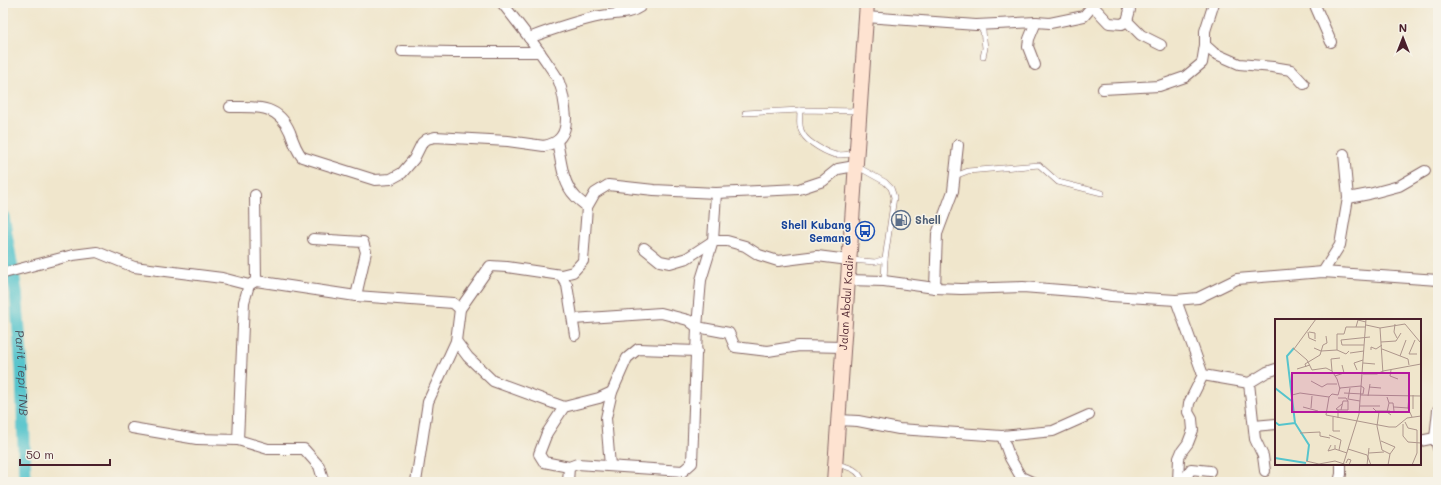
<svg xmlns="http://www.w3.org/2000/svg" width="1441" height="485" font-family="Mali,sans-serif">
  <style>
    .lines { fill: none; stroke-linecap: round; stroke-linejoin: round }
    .stream { stroke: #56c4cc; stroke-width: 3.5 }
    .canal { stroke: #56c4cc; stroke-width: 13 }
    .service-casing { stroke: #846563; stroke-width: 6 }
    .minor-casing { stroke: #846563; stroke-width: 12 }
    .secondary-casing { stroke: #846563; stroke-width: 16 }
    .service { stroke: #fff; stroke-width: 5 }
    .minor { stroke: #fff; stroke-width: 10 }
    .secondary { stroke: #fee3d1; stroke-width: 14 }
    .labels { text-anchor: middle; stroke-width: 3; stroke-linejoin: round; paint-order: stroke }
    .service-label { font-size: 11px; font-weight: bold; fill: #4e5e75; stroke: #f7f3e8; text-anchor: start }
    .transit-label { font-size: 11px; font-weight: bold; fill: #164399; stroke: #f7f3e8; text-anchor: end }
    .street-label { font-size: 11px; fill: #4a1f2b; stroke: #f7f3e8 }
    .water-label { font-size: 12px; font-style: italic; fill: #4e515b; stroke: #f7f3e8 }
    .inset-river { fill: none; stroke: #56c4cc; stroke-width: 2 }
    .inset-road { fill: none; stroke: #ae968c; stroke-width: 1 }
    .view { fill: #b5179e; fill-opacity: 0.15; stroke: #b5179e; stroke-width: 2 }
    .inset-edge { fill: none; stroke: #4a1f2b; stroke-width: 2 }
  </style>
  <rect width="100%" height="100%" fill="#f7f3e8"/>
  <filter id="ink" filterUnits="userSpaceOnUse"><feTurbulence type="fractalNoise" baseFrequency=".025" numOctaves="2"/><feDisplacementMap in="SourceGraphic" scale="8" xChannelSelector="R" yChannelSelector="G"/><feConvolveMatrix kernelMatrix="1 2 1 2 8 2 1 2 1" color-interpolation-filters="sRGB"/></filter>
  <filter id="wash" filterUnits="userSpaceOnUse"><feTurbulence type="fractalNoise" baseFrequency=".012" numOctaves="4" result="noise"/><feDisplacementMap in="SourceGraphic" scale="16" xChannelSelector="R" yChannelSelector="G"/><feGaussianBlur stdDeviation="0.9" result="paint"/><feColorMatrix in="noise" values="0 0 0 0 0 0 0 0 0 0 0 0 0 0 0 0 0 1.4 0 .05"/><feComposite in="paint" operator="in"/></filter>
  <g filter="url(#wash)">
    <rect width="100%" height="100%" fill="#f0e6cc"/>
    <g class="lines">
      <polyline class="stream" points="3,368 6,370"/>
      <path class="canal" id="s1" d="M 3,217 L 16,291 L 22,370 L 25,482"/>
    </g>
  </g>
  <g filter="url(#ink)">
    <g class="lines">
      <defs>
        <g id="service">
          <polyline points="977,25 983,31 985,48 983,57"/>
          <path d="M 800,110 C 800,118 798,127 803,134 C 807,142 828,154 837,155 C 843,155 850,154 856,154"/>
          <polyline points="745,113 800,110 858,111"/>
          <polyline points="955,176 968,171 1039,165 1058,182 1102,193"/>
          <polyline points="851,260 875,262 885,259 894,197 891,188 885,182 858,167"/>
          <polyline points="884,281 885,259"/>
          <path d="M 836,464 C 849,467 859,469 863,482"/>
        </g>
        <g id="minor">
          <polyline points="1214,3 1205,31 1205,45 1214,53 1239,64 1273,67 1291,70 1304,84"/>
          <polyline points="1314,3 1331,42"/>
          <polyline points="1093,6 1109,23 1122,24 1127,21 1130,10 1127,3"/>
          <polyline points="866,17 976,25 1036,22 1050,23 1084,16 1095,3"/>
          <polyline points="1127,21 1141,35 1161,45"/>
          <path d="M 529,38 C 553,29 576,21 601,16 C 614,13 629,15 640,7 L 640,3"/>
          <polyline points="402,51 453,52 540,52"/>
          <polyline points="1035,65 1028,47 1029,39 1036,22"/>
          <polyline points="1103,89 1159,86 1185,77 1202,63 1205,45"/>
          <path d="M 230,107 C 257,107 278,104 290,132 C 293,141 296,150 302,157 L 375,180 L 391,179 L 402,173 L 414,159 L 422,143 L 427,139 L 435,137 L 508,141 L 544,146 C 560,143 566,134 566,118 C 565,106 564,94 559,82 C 557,76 552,70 548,64 C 534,43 518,23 502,3"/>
          <path d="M 557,141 C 561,159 562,183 575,196 C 578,200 583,203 587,207"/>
          <polyline points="716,193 713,241 701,280 697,327 729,333 735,347 768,351 799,346 843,347"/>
          <polyline points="255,195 256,281"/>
          <polyline points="1348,198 1369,194 1399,186 1425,171"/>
          <polyline points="313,239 363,242 366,252 356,296"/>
          <polyline points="644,248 660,261 670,263 687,258 713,241 727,241 745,246 759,255 778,261 817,256 849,260"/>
          <polyline points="1323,272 1340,245 1348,198 1344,154"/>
          <polyline points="4,273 73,255 97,252 134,267 222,278 249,285 256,281 356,296 453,303 460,309"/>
          <polyline points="561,275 567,285 575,335"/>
          <polyline points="848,280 884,281 935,288 961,289 1023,287 1086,292 1111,296 1176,300 1198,298 1237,279 1323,272 1438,280"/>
          <polyline points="935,288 937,234 953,191 958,145"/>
          <polyline points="1176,300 1203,375 1249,383 1267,372 1276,369"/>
          <polyline points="573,319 661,313 688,320 697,327 692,463 683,471 577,464 569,467 544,462 539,454 547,433 564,407 599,398 612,392"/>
          <polyline points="456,341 468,357 493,381 564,407"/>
          <polyline points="1249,383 1255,439 1263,456 1265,471"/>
          <polyline points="1438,410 1435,438 1438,448"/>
          <polyline points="838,420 858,421 899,429 1002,436 1053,431 1089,415"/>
          <polyline points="1254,426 1276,424"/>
          <polyline points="132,428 197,439 238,440 268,449 304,449 319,466 323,479"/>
          <polyline points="1002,436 1010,458 1021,477 1032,482"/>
          <polyline points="238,440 244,302 249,285"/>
          <polyline points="1420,441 1435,438"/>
          <polyline points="610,466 606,418 612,392 627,358 638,349 697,351"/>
          <polyline points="416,482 428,402 456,341 460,309 490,266 507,267 561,275 573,272 583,261 587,207 595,193 608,185 654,190 716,193 799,189 823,181 838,169 855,166"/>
          <polyline points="568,482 569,467"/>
          <polyline points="1178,482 1179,458 1182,451 1188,443 1193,430 1192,419 1188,412 1189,403 1203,375"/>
          <polyline points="1183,482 1191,469 1210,471"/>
          <polyline points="1339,482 1341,474 1341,464"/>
        </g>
        <g id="secondary">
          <path id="s2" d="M 834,482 L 867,3"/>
        </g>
      </defs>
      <use href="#service" class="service-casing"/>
      <use href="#minor" class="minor-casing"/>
      <use href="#secondary" class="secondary-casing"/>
      <use href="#service" class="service"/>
      <use href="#minor" class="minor"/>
      <use href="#secondary" class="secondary"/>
    </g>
  </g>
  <defs>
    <symbol id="fuel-ring" viewBox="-11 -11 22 22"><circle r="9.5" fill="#f7f3e8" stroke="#5c6f8a" stroke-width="1.5"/><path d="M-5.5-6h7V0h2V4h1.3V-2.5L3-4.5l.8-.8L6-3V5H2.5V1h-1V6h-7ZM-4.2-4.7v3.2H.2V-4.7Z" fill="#5c6f8a"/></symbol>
    <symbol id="bus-ring" viewBox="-11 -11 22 22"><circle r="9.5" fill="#f7f3e8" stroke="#1a4fb4" stroke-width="1.5"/><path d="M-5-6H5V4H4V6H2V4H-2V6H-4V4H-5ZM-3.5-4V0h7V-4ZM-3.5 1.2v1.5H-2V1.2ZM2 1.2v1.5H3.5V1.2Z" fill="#1a4fb4"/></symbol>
  </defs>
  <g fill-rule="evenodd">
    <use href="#fuel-ring" x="890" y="209" width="22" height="22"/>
    <use href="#bus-ring" x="854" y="220" width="22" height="22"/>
  </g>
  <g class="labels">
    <g class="service-label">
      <text x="915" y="224">Shell</text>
    </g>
    <g class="transit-label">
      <text x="851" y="229">Shell Kubang<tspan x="851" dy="13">Semang</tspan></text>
    </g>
    <g class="street-label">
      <text dy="4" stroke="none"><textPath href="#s2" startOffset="180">Jalan Abdul Kadir</textPath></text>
    </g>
    <g class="water-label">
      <text dy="4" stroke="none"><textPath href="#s1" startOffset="157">Parit Tepi TNB</textPath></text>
    </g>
  </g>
  <g transform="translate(1275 319)">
    <rect width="146" height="146" fill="#f0e6cc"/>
    <path class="inset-river" d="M 19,29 L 12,37 L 20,104 L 34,126 L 32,142M 0,69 L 18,83M 0,103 L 4,106 L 20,104M 0,139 L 31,144"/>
    <path class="inset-road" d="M 120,5 L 119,13 L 122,19M 91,6 L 105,9 L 108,55M 81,8 L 83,1 L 91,3M 105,9 L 130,5 L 145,23M 33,13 L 34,19 L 41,22M 34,13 L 40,14 L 40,20M 140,21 L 134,35 L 142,35M 106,23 L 121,22 L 126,14M 89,26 L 67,26 L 66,21 L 95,18M 18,29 L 32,41 L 37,51 L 51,49 L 57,52 L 62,60 L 65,70M 39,29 L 46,32 L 62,31 L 71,35 L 74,32M 19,30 L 41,0M 107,30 L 133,40 L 134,46M 62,31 L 62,15 L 69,15 L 71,8 L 91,8M 96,31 L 96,28 L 101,30 L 107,26M 75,34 L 89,32M 125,37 L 131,21M 88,44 L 100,45M 31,48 L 30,45 L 45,36 L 48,26 L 52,24 L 51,17M 22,50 L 35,46M 82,51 L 79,44 L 88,41M 116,51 L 115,57 L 123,60M 57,52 L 56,40 L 65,39M 88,55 L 102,55 L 108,52 L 146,45M 60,57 L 69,54 L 67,46M 36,62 L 47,68 L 52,65 L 62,65M 94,68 L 106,69M 75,69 L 73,80 L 85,82M 69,74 L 88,75 L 89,69 L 86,67 L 65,69 L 63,76 L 57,75 L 54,78 L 51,96 L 114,108 L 121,108 L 132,99 L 146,97M 17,76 L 25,74 L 54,78M 86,76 L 146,77M 134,76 L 133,89 L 137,98M 93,77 L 95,65M 112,78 L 114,84 L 118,84 L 119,92M 114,84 L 112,93 L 116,96M 85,87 L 105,87M 28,88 L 43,92M 119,88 L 133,89M 36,89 L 37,77M 98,89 L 101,92 L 115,92M 138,90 L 138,76M 63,91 L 73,91 L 73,82 L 71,79 L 63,79M 66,91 L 68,82 L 73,82M 104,93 L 102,107 L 107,131 L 115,135M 58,98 L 58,112 L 65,112M 63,99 L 63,91 L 61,90 L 67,85M 130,103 L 133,109 L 142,111 L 142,134 L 137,146M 128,105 L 128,117 L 133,123 L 146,124M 25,114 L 45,113 L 45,117 L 55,119M 54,116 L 66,121 L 64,131M 106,122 L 120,128 L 115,135 L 113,146M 56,126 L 53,132 L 60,130M 60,126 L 60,130 L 72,134M 73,130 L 92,136 L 96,146M 94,134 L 109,133M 31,142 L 44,145 L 60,142 L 72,146M 71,144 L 73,140 L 76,141 L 74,146M 68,146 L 84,95 L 91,0M 92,146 L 94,129"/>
    <path class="view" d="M 17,54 L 134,54 L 134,93 L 17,93 Z"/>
    <rect width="146" height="146" class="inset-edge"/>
  </g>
  <rect width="1441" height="485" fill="none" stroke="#f7f3e8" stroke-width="16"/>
  <g transform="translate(1403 38)" stroke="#f7f3e8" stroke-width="3" paint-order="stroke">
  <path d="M0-3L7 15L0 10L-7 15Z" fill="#4a1f2b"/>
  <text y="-6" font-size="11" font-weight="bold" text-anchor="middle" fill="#4a1f2b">N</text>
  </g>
  <path d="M20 459v6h90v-6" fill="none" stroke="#4a1f2b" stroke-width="2"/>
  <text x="26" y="459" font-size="12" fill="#4a1f2b" stroke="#f7f3e8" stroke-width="3" paint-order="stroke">50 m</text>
</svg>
